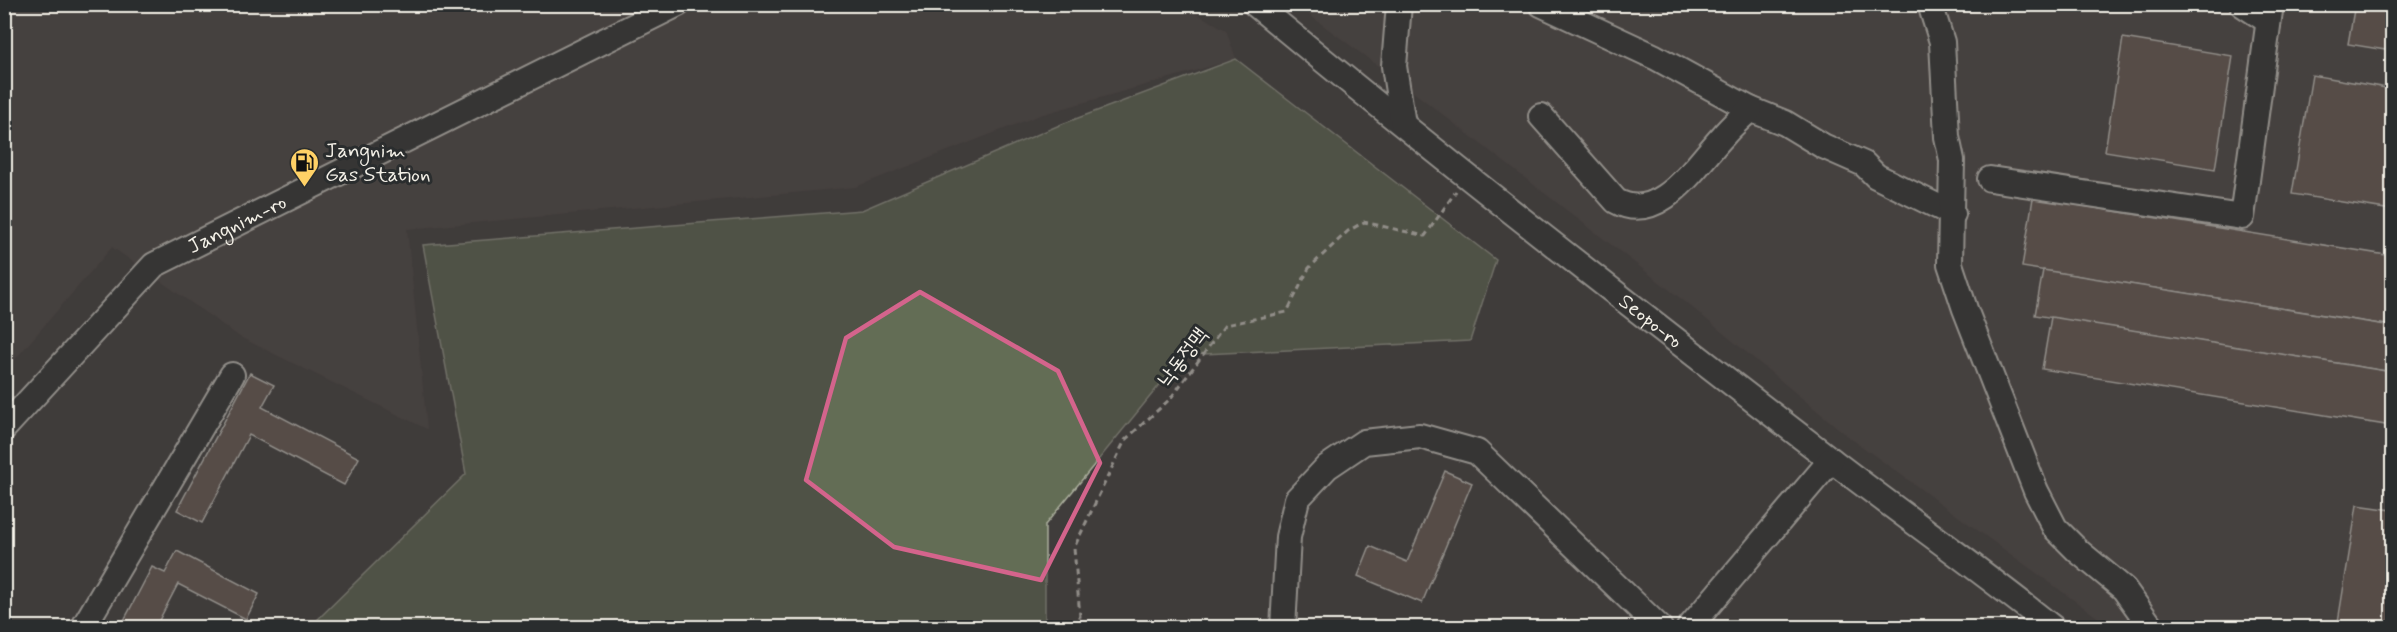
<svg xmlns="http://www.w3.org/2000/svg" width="2397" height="632" font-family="Mynerve,'Poor Story',sans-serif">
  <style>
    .built { fill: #4e4744 }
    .green { fill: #646d54; stroke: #acaf9e; stroke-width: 1.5 }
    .building { fill: #716058; stroke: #f4f1e8; stroke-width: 1.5 }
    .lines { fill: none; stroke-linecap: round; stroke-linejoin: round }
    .minor-casing { stroke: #f4f1e8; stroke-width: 28 }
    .path { stroke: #f4f1e8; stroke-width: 3; stroke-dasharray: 6 4.5; stroke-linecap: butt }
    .minor { stroke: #2a2d2e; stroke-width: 24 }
    .marked { fill: none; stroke: #d4648c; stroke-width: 4.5; stroke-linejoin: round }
    .labels { text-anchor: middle; stroke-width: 6; stroke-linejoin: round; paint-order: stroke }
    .poi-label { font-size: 21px; fill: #f4f1e8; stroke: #2a2d2e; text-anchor: start }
    .street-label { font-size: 21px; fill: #f4f1e8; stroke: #2a2d2e }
  </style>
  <rect width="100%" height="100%" fill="#3f3c3b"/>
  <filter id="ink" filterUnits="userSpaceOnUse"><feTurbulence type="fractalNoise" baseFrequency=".0167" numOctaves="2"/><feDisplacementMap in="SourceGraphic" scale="12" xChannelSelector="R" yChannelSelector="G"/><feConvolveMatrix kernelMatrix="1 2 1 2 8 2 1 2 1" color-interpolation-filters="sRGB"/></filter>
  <g filter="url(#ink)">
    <g class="built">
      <polygon points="1179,4 1226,30 1236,59 1040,115 855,187 407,229 427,429 240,337 112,247 5,371 5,5"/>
      <polygon points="1296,5 2392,5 2392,627 2111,627 1849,437 1688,304 1424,100"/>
    </g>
    <polygon class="green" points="1236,59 1496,260 1470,341 1184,355 1045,525 1045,627 310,627 466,474 423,245 862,210 1062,124"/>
    <g class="building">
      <polygon points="2355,4 2392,4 2392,51 2348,44"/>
      <polygon points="2123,38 2233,56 2215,169 2105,151"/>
      <polygon points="2312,75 2392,89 2392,210 2292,194"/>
      <polygon points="2033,198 2392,256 2392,326 2022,267"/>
      <polygon points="2043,270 2392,326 2392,372 2035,315"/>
      <polygon points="2051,317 2392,372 2392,426 2042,369"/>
      <polygon points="250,373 274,385 262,407 359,458 344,485 249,435 202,523 177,510"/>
      <polygon points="1445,471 1472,483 1422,603 1358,576 1370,546 1407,562"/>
      <polygon points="2357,505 2392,510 2392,628 2337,628"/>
      <polygon points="177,551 259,594 246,619 178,584 155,628 120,628 152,567 165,573"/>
    </g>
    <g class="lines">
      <defs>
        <g id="minor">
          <path id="s1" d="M 1255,4 C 1443,160 1636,310 1830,459 C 1904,516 1980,569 2053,628"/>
          <polyline points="1399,4 1394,66 1403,124"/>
          <polyline points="1541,4 1655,57 1750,109 1785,123 1823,146 1864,164 1876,176 1953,214"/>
          <polyline points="1930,4 1942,42 1947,137 1952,160 1950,264 1965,309 2036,491 2055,528 2078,551 2124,589 2152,628"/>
          <polyline points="2242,4 2268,21"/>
          <path d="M 1541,116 L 1616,201 C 1660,226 1697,163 1723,136 C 1731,126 1741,118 1750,109"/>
          <polyline points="1990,179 2242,217 2271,4"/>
          <path id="s2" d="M 4,428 L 154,265 L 678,4"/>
          <polyline points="83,628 232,375"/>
          <polyline points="1283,628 1288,537 1297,499 1327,467 1364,442 1420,436 1477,452 1660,628"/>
          <polyline points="1689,628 1831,460"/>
        </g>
      </defs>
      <use href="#minor" class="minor-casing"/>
      <polyline class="path" points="1081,628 1074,548 1125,440 1170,399 1225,325 1287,312 1309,268 1348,231 1364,222 1425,236 1456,191"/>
      <use href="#minor" class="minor"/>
    </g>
  </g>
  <path d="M0 0H2397V632H0ZM 920,292 L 1058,371 L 1100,463 L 1041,580 L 894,547 L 806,480 L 846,338 Z" fill="#3f3c3b" fill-opacity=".55" fill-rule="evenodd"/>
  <path class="marked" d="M 920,292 L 1058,371 L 1100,463 L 1041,580 L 894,547 L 806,480 L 846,338 Z"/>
  <defs>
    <symbol id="fuel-pin" viewBox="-11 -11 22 30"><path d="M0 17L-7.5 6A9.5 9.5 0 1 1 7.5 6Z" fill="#ffd166" stroke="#2a2d2e"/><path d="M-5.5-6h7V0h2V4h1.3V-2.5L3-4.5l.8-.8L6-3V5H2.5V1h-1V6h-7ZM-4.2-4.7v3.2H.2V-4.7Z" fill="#111"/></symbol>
  </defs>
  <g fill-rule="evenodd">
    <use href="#fuel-pin" x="288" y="146" width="33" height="45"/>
  </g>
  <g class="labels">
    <g class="poi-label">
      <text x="325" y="157">Jangnim<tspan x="325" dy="24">Gas Station</tspan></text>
    </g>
    <g class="street-label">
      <text dy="7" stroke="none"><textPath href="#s2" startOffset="314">Jangnim-ro</textPath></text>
      <text dy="7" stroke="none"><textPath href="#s1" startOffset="507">Seopo-ro</textPath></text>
      <text transform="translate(1182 357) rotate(-53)" y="7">낙동정맥</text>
    </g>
  </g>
  <rect width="2397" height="632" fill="none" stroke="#2a2d2e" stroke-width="24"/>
  <rect x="12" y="12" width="2373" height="608" fill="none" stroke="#f4f1e8" stroke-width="2" filter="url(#ink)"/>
</svg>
